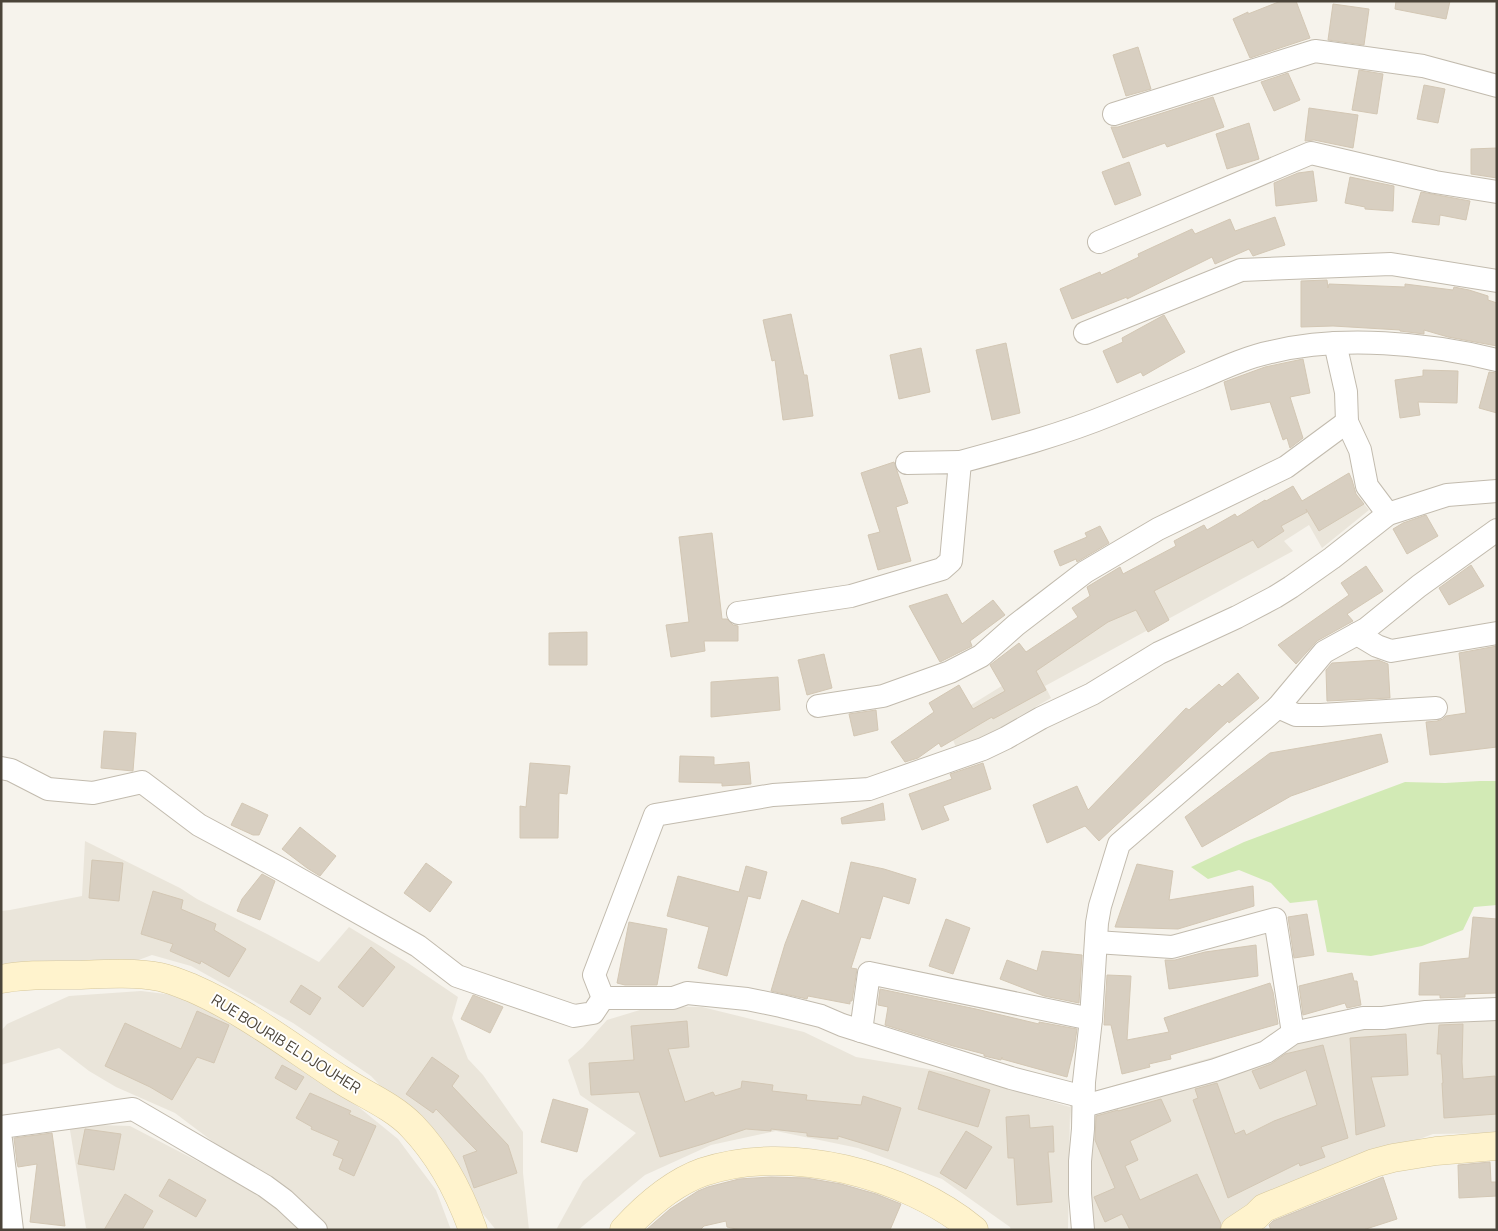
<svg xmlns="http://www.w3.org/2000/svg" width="1498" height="1231" font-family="Manrope,sans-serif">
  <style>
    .residential { fill: #eae5da }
    .green { fill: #d2eab5 }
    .building { fill: #d8cfc1; stroke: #d3c7b4 }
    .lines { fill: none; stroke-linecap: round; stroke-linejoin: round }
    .minor-casing { stroke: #c2bbae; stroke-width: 24 }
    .secondary-casing { stroke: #d6c79b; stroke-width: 29 }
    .minor { stroke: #fff; stroke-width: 22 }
    .secondary { stroke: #fff3cd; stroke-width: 28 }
    .labels { text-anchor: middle; stroke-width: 4; stroke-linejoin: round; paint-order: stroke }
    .street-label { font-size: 15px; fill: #4b4439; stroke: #fff }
  </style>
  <rect width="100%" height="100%" fill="#f6f3ec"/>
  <g class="residential">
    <polygon points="1350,487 1369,510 1322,548 1309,525 1284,541 1293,551 1045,686 1051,698 958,752 945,721 1068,645 1298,499 1307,511"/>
    <polygon points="85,841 180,888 197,899 267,934 319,962 349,927 408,963 458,997 452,1018 468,1059 483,1075 523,1132 523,1173 529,1230 496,1230 479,1209 430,1138 371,1076 293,1023 191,966 152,955 101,974 58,975 5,964 1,965 1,911 10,910 82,896"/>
    <polygon points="141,991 182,996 249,1030 350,1100 398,1139 436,1190 451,1230 323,1230 269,1184 175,1113 116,1087 89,1071 59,1048 1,1065 1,1031 7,1024 69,996"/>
    <polygon points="1497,1002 1497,1133 1433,1134 1269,1194 1211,1230 1079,1230 1070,1111 1068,1230 1011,1230 1010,1227 942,1179 858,1148 776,1131 711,1145 645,1175 578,1230 556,1230 583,1181 636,1133 580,1095 568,1060 583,1047 607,1020 653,1006 702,1007 804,1032 856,1057 958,1074 1070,1107 1070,1098 1308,1030"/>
    <polygon points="69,1124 130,1126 261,1194 300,1230 90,1230 86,1228"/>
  </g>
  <polygon class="green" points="1480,781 1497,781 1497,905 1474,907 1463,930 1422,946 1371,956 1327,952 1317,900 1290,903 1271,883 1239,870 1208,879 1191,867 1244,842 1405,782 1445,783"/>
  <g class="building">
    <polygon points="1281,1 1296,1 1310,38 1250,58 1233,19 1248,12 1248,14"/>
    <polygon points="1396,1 1450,1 1446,19 1395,9"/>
    <polygon points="1333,4 1369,9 1364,45 1328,40"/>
    <polygon points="1138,47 1151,89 1126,96 1113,55"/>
    <polygon points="1359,70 1383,74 1377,114 1352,110"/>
    <polygon points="1288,73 1300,100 1274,111 1261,82"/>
    <polygon points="1424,85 1445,89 1438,123 1417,119"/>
    <polygon points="1213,97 1224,127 1167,147 1165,143 1123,158 1111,127 1118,127"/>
    <polygon points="1309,108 1358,115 1353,148 1314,140 1305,141"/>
    <polygon points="1249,123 1259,159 1227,169 1216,134"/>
    <polygon points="1497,148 1497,178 1471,174 1471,149"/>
    <polygon points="1129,162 1141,195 1115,205 1102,172"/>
    <polygon points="1313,171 1317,201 1276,206 1274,183 1298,173"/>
    <polygon points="1350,177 1394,186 1393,211 1365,209 1365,207 1345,203"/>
    <polygon points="1421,192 1470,201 1466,220 1440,215 1439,225 1412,222"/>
    <polygon points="1275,217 1285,245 1253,256 1249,249 1215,264 1212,257 1127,299 1127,297 1072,319 1060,289 1100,272 1101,275 1139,257 1138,254 1192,229 1195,234 1230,219 1235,231"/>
    <polygon points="1327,280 1328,288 1329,284 1405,287 1405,284 1453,290 1454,287 1469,290 1488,296 1488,300 1497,303 1497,346 1448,337 1424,330 1424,334 1400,331 1400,330 1333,326 1301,327 1301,281"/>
    <polygon points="791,314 804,375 807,375 813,416 783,420 775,360 772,361 763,320"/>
    <polygon points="1164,315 1185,352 1143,376 1141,372 1117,383 1103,351 1123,342 1122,338"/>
    <polygon points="1006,343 1020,413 992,420 976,350"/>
    <polygon points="921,348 930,392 899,399 890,355"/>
    <polygon points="1303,359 1310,393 1290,397 1303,438 1290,448 1287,438 1283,440 1270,402 1231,410 1224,382 1265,367"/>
    <polygon points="1423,370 1458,371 1457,403 1418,402 1420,415 1400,418 1395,380 1423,376"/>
    <polygon points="1489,372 1497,373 1497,413 1479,408"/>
    <polygon points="894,462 908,503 896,507 911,561 878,570 868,535 880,532 861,473"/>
    <polygon points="1349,473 1352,480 1356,494 1364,504 1319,531 1306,509 1307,512 1281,526 1284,531 1258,548 1253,540 1154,591 1169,620 1148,632 1136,610 1108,622 1036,671 1046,690 993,719 992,717 941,747 939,743 918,758 905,762 891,742 934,712 929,703 959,685 973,709 1005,691 990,665 1019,643 1026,652 1078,617 1072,608 1090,596 1087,587 1120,567 1123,574 1176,546 1174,541 1204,525 1207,530 1235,514 1237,517 1265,500 1266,501 1293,486 1302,501"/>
    <polygon points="1426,515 1438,536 1407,554 1393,529 1403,523"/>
    <polygon points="1100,526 1109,543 1077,562 1076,559 1060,566 1054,551 1087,537 1085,533"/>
    <polygon points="712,533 722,619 727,619 733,625 738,626 738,641 704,641 705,651 671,657 666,625 689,622 679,537"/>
    <polygon points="1471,565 1484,586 1449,605 1439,588"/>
    <polygon points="1366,566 1383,591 1347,614 1353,621 1317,641 1296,664 1278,645 1349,595 1341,583"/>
    <polygon points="947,594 962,624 993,600 1005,615 970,641 972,646 940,662 909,606"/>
    <polygon points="587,632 587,665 549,665 549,633"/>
    <polygon points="1497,646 1497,747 1430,755 1426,722 1437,721 1443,719 1446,716 1466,713 1459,653"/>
    <polygon points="824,654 832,688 807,695 798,660"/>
    <polygon points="1378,660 1388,664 1390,698 1327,701 1326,670 1332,663"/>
    <polygon points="1238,673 1259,698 1229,723 1228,721 1099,841 1085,826 1047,843 1033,805 1077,786 1088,810 1186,708 1189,710 1219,684 1222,687"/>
    <polygon points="778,677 780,710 711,717 711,682"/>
    <polygon points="876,710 878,730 854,736 849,714"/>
    <polygon points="104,731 136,733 133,771 101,768"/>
    <polygon points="1381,734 1388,762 1291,796 1202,847 1185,817 1270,753"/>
    <polygon points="680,756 714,757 714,765 749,762 751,784 722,786 722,783 679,782"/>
    <polygon points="530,763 570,766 567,794 559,793 558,838 520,838 520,806 526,807"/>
    <polygon points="983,763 991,789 943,806 949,820 922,830 909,794 952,779 950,774"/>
    <polygon points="242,803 268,815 259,835 253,835 231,825"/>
    <polygon points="883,803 885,820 842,824 841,818"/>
    <polygon points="300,827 336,856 320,876 307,868 282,849"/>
    <polygon points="92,860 123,863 119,901 89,898"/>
    <polygon points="851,862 884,869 916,879 909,904 883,896 870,939 861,937 851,968 857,969 852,1001 850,1001 850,1004 808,996 807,999 771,991 785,944 802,900 839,914"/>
    <polygon points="426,863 452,882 430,912 404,893"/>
    <polygon points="1137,864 1173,871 1169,900 1253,886 1254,906 1178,929 1115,927"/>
    <polygon points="746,866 767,872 760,899 748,896 727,976 698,968 709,927 667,916 678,876 739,892"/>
    <polygon points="262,874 275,881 260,920 237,911 242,899"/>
    <polygon points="153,891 183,900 181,909 216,924 214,930 246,949 229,977 201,961 200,964 170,951 173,944 141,934"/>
    <polygon points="1307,914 1314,955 1294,958 1288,917"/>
    <polygon points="1473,917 1497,919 1497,993 1465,994 1465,997 1440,998 1440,995 1419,995 1420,963 1469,958"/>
    <polygon points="946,919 970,928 953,974 929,966"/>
    <polygon points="629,922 667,929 657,985 625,985 617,983"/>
    <polygon points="1256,945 1258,976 1169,989 1165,960 1175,960 1205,952"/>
    <polygon points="371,947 395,967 363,1007 338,987"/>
    <polygon points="1042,951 1082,955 1079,1003 1044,996 1000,979 1007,960 1037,971"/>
    <polygon points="1352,973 1354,981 1357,981 1361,1005 1347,1008 1345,1003 1303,1015 1299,986"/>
    <polygon points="1107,975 1131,976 1127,1040 1169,1032 1164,1018 1270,983 1273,992 1278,1024 1170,1055 1171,1059 1149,1064 1150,1067 1122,1074 1111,1025 1104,1025"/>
    <polygon points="301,985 321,998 310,1015 290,1002"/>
    <polygon points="880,989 976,1009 1039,1024 1039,1022 1077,1029 1074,1049 1067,1077 1002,1059 1002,1057 1001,1060 984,1056 984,1054 953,1046 885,1025 888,1007 878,1005"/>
    <polygon points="473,995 503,1007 490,1033 461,1019"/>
    <polygon points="197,1011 229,1025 214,1063 197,1057 172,1100 150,1087 105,1066 125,1023 181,1049"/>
    <polygon points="687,1021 689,1047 668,1049 685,1102 713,1092 715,1096 741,1088 742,1081 773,1085 772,1091 807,1095 806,1100 861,1105 863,1096 901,1108 888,1151 838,1136 838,1139 807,1136 807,1133 771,1129 771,1131 746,1129 703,1144 660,1157 639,1092 591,1095 589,1063 634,1060 631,1026"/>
    <polygon points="1463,1024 1462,1062 1463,1079 1495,1076 1497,1114 1444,1118 1442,1083 1443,1083 1441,1054 1437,1054 1439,1025"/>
    <polygon points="1406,1034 1408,1075 1371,1077 1385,1126 1356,1135 1350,1038"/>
    <polygon points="1323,1045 1348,1138 1321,1147 1325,1157 1300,1166 1299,1163 1228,1198 1193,1100 1198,1098 1195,1089 1217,1083 1235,1134 1244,1130 1246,1135 1274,1121 1317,1105 1306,1070 1260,1089 1252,1071 1271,1064 1285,1054"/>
    <polygon points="432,1057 459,1076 452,1086 508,1145 517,1173 474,1188 463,1156 477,1151 436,1109 433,1113 406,1094"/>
    <polygon points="282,1065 304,1077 296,1090 275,1078"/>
    <polygon points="929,1071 990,1090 978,1127 918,1109"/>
    <polygon points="310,1093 351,1111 349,1114 376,1126 354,1176 339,1169 343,1159 333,1155 339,1141 311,1129 312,1127 296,1118"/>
    <polygon points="553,1099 588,1109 577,1152 541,1142"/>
    <polygon points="1161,1099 1171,1121 1130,1141 1138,1160 1125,1166 1140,1200 1197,1174 1221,1224 1220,1230 1130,1230 1122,1214 1105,1222 1094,1197 1115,1188 1095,1140 1096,1116 1118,1110 1118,1111"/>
    <polygon points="1029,1115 1030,1128 1053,1126 1054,1152 1048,1152 1052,1202 1017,1205 1014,1158 1008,1158 1006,1117"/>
    <polygon points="85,1129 121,1134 114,1170 78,1164"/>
    <polygon points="966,1131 992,1147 966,1189 940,1173"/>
    <polygon points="52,1133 65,1226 30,1222 37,1164 18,1167 17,1163 14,1138"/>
    <polygon points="1490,1162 1491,1182 1497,1182 1497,1196 1459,1198 1458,1165"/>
    <polygon points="771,1177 806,1178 841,1184 876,1194 901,1204 890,1230 741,1230 727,1227 726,1221 704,1226 700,1230 646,1230 670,1209 698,1191 708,1187 739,1179"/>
    <polygon points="1383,1177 1397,1219 1363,1230 1271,1230 1269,1225 1273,1221"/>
    <polygon points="169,1179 206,1200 196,1217 159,1196"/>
    <polygon points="125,1194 153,1211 142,1230 104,1230"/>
  </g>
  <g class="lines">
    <defs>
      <g id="minor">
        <polyline points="1114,114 1315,51 1423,66 1497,86"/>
        <polyline points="1099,242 1311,153 1435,182 1497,192"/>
        <polyline points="1085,333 1241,270 1391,264 1497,281"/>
        <polyline points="1335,343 1346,392 1347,422 1360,450 1367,486 1388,514"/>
        <path d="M 960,462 C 1012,448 1063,434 1112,414 C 1142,402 1171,390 1200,378 C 1223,368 1247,357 1271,352 C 1341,335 1428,343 1497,360"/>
        <polyline points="738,613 851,596 942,569 951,561 960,462 907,463"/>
        <polyline points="1357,634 1377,646 1391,651 1497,633"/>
        <polyline points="818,706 883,696 950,672 981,656 1016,625 1085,572 1158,529 1286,467 1347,422"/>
        <polyline points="1278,707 1296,715 1321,715 1436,708"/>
        <polyline points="1,768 11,770 48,789 93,793 142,782 199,825 283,870 418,946 457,976 574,1016 593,1013 603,998"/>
        <polyline points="1096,942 1172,947 1275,919 1293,1033"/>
        <polyline points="603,998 594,975 655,815 773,795 869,789 983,749 1006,738 1041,718 1092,694 1159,653 1237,617 1275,597 1291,587 1332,558 1388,514 1447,495 1497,491"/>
        <polyline points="603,998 673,998 687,993 747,999 781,1006 821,1016 842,1025 1011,1078 1084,1097"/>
        <polyline points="861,1031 869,973 1091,1019"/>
        <polyline points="1084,1106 1215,1070 1266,1052 1293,1033 1363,1018 1383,1018 1426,1012 1497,1009"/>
        <polyline points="1,1127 133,1109 265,1186 284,1200 316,1230"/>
        <polyline points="1,1140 12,1230"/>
        <polyline points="1083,1230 1080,1194 1080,1161 1083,1129 1084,1082 1091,1019 1097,923 1100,906 1119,844 1278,707 1324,652 1366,629 1419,586 1497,530"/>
      </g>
      <g id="secondary">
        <path d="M 1,979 C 26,974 52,975 77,975 C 103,974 134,972 160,977 C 170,979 182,984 192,988 C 245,1011 291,1047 340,1079 C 363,1094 393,1106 412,1126 C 441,1156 459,1191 473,1230"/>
        <path d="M 624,1230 C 646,1206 672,1183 703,1172 C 788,1143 906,1174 974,1230"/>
        <polyline points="1235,1230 1256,1216 1264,1208 1374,1163 1393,1158 1436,1151 1497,1146"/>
      </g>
    </defs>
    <use href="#minor" class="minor-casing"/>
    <use href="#secondary" class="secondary-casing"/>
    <use href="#minor" class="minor"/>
    <use href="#secondary" class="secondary"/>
  </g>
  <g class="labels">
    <g class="street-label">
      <text transform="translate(286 1044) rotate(32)" y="5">RUE BOURIB EL DJOUHER</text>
    </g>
  </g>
  <rect width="1498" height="1231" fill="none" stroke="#4b4439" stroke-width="5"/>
</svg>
